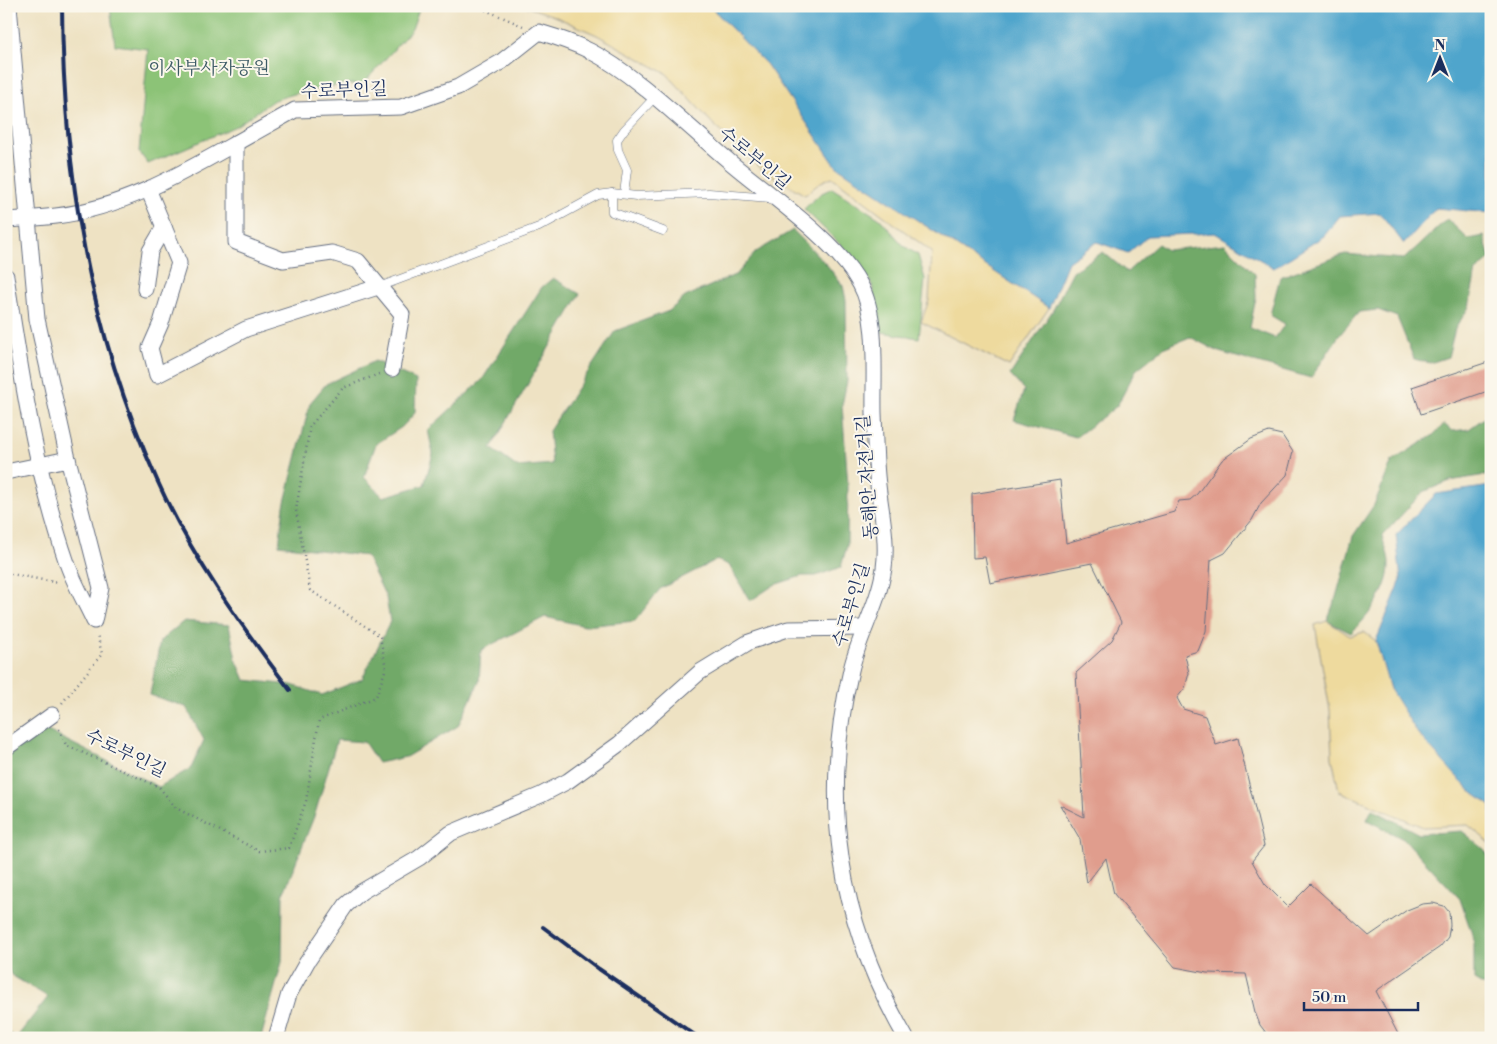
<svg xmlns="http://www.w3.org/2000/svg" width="1497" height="1044" font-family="'Libre Bodoni','Noto Serif KR',serif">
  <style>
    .green { fill: #8cc377; stroke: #54796a }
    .forest { fill: #71a968; stroke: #466c63 }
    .sand { fill: #eeda9e; stroke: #84847e }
    .water { fill: #50a5cc; stroke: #366a95 }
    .building { fill: #e09d8d }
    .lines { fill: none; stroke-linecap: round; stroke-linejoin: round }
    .lane-casing { stroke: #656e81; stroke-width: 9 }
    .street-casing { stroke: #656e81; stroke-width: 17 }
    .path { stroke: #656e81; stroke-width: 2.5; stroke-dasharray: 1 4; stroke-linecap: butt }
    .lane { stroke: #fff; stroke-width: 8 }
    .street { stroke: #fff; stroke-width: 15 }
    .rail { stroke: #1b2f5e; stroke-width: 4 }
    .labels { text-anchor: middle; stroke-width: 4; stroke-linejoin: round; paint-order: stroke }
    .park-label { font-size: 18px; fill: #3d5b66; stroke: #fbf7ec }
    .street-label { font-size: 18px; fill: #1b2f5e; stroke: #fbf7ec }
  </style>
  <rect width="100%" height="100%" fill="#fbf7ec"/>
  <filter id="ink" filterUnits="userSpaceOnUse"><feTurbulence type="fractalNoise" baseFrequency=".02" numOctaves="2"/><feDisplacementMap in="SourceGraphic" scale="10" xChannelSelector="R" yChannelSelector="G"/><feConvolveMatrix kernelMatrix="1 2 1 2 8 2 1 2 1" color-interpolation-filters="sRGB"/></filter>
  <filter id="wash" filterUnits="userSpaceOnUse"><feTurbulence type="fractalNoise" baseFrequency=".0096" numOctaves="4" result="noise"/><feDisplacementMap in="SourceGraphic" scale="20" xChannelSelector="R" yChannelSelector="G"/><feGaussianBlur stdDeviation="1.12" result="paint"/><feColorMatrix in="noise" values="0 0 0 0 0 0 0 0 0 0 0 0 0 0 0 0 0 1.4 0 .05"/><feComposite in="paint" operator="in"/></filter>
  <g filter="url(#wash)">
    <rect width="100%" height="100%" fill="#eee2c3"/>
    <g class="green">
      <polygon points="110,6 420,6 412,29 363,84 345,84 301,92 274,100 236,126 148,164 139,152 148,49 115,45"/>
      <polygon points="832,188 880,219 904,246 918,255 925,279 919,338 881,332 872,285 858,262 804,209 820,194"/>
    </g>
    <g class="forest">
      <polygon points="1447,219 1468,239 1484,236 1490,259 1476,271 1469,307 1455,329 1448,357 1430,363 1414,359 1397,317 1378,310 1359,312 1338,337 1311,378 1219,352 1190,337 1165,347 1136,370 1117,406 1076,437 1014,420 1024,390 1010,375 1053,310 1073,271 1103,252 1127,272 1158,244 1167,250 1225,244 1255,274 1256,297 1250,328 1275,338 1285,324 1270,315 1280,277 1345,254 1404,259"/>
      <polygon points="793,230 827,265 843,286 846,300 847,381 842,405 848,485 847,546 841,567 816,576 802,576 774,585 750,601 729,565 716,560 660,589 635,621 585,626 545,617 481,650 479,682 458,726 406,757 378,763 364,742 337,740 315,814 283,895 282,962 261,1038 6,1038 6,1030 16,1038 48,997 11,975 6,963 6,756 38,726 159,787 191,768 204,740 186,707 150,695 160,641 184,621 229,625 236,659 245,680 292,685 322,695 362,679 390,622 386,597 366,556 279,545 284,506 310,403 326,384 375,361 416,380 415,413 402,427 376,444 364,477 383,497 424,485 433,454 428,430 482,380 542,287 553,278 580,294 491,448 517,467 552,464 549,431 615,331 669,311 685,297 737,274 756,252"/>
      <path d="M 1491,413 L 1491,474 L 1450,481 L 1423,492 L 1382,536 C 1384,545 1389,554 1389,563 C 1390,589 1369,616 1351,633 L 1327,621 L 1336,597 L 1353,536 L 1374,505 L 1392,461 L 1432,436 L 1444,424 L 1452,431 L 1469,429 Z"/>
      <polygon points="1372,809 1419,834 1462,831 1484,849 1491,860 1491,990 1474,980 1474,940 1460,899 1405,840 1367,820"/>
    </g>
    <g class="sand">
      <polygon points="525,6 710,6 767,65 836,166 1049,308 1009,366 921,322 929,300 932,252 832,177 821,182 805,195 763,170 713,124 667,74 597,35 554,16"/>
      <polygon points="1327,621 1350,636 1364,632 1376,641 1390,689 1469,790 1491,806 1491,844 1468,825 1423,827 1339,791 1332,758 1330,710 1315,625"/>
    </g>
    <g class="water">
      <polygon points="710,6 1491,6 1491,213 1436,208 1404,244 1380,213 1340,216 1324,236 1274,268 1215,233 1148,236 1128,253 1097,242 1068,262 1049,308 836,166 767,65"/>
      <polygon points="1491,486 1491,806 1469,790 1418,734 1390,689 1376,641 1401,580 1396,535 1436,494"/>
    </g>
    <g id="blocks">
      <g class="building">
        <polygon points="1491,361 1491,390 1421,414 1412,387"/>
        <polygon points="1269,432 1282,435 1293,452 1287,475 1261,503 1252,520 1225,553 1211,560 1206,631 1198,651 1185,655 1189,673 1185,688 1177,698 1183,709 1205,716 1216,745 1238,738 1264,846 1252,861 1265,884 1288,907 1311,884 1369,936 1407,910 1422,904 1433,903 1444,906 1449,912 1450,925 1448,937 1440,947 1376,991 1400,1038 1270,1038 1260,1025 1255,1012 1246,974 1207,973 1175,967 1114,894 1106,858 1087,883 1080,839 1060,805 1084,817 1076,673 1112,640 1121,622 1092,563 990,583 985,557 973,558 972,494 1060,480 1066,543 1174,512 1179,501 1190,500 1197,494 1222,460 1251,439"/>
      </g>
    </g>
  </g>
  <g filter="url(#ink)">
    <use href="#blocks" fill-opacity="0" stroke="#656e81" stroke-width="1"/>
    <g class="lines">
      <defs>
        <g id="lane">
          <polyline points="612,193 612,212 663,231"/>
          <polyline points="624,194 627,170 618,150 617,140 624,130 654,98"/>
          <polyline points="379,287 539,227 598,195 612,193 636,196 709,193 770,198"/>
        </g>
        <g id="street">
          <polyline points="148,189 179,263 161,323 150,348 157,375 246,329 378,287"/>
          <path d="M 6,220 C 23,219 40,218 56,216 C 122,208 179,175 236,143"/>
          <path d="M 6,276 C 21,373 35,470 67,563 C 74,583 85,602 94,621 L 101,588 L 68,459 L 37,319 L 9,6"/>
          <polyline points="145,289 150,251 164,227"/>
          <path d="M 392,369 L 402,314 L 358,261 L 332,253 L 283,260 L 236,242 L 236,143 L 295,110 L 401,107 L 458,87 L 501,62 L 539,32 C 556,37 574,43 590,51 C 637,75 688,127 730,162 C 769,195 836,240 860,284 C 879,318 873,375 874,413 C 875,437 875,461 878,485 C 881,512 888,540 884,568 C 879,603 859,635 851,670 C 820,802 838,920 906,1038"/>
          <polyline points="6,472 68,459"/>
          <polyline points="6,748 52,715"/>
          <polyline points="276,1038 289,994 307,962 346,905 361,892 419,858 451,833 541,795 568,781 619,744 700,672 749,642 788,629 863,628"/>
        </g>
      </defs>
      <use href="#lane" class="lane-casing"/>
      <use href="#street" class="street-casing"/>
      <g class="path">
        <polyline points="476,6 523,26"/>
        <polyline points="6,573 59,583"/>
        <polyline points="62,703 102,654 97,634"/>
        <polyline points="59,729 66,745 159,787 176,808 259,851 289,848 306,801 319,720 376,697 386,668 380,636 310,590 296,510 310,426 343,388 379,374"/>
      </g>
      <use href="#lane" class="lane"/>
      <use href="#street" class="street"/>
      <g class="rail">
        <path d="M 62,6 C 63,171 89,329 157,480 C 191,556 240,624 290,690"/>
        <polyline points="543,927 599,969 699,1038"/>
      </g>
    </g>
  </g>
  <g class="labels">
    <g class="park-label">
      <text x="209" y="74">이사부사자공원</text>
    </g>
    <g class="street-label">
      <text transform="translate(344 90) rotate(-2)" y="6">수로부인길</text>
      <text transform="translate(755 158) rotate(40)" y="6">수로부인길</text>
      <text transform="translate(867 477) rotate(-94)" y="6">동해안 자전거길</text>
      <text transform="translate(851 605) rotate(-73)" y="6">수로부인길</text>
      <text transform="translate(126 753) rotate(26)" y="6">수로부인길</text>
    </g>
  </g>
  <rect width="1497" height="1044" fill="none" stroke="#fbf7ec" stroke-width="25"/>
  <g transform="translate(1440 58)" stroke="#fbf7ec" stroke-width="4" paint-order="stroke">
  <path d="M0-4L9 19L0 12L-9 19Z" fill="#1b2f5e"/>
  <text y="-8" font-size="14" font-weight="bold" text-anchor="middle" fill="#1b2f5e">N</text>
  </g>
  <path d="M1304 1002v8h114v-8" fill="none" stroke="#1b2f5e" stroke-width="2.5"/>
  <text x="1312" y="1002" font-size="15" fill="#1b2f5e" stroke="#fbf7ec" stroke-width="4" paint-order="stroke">50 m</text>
</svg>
